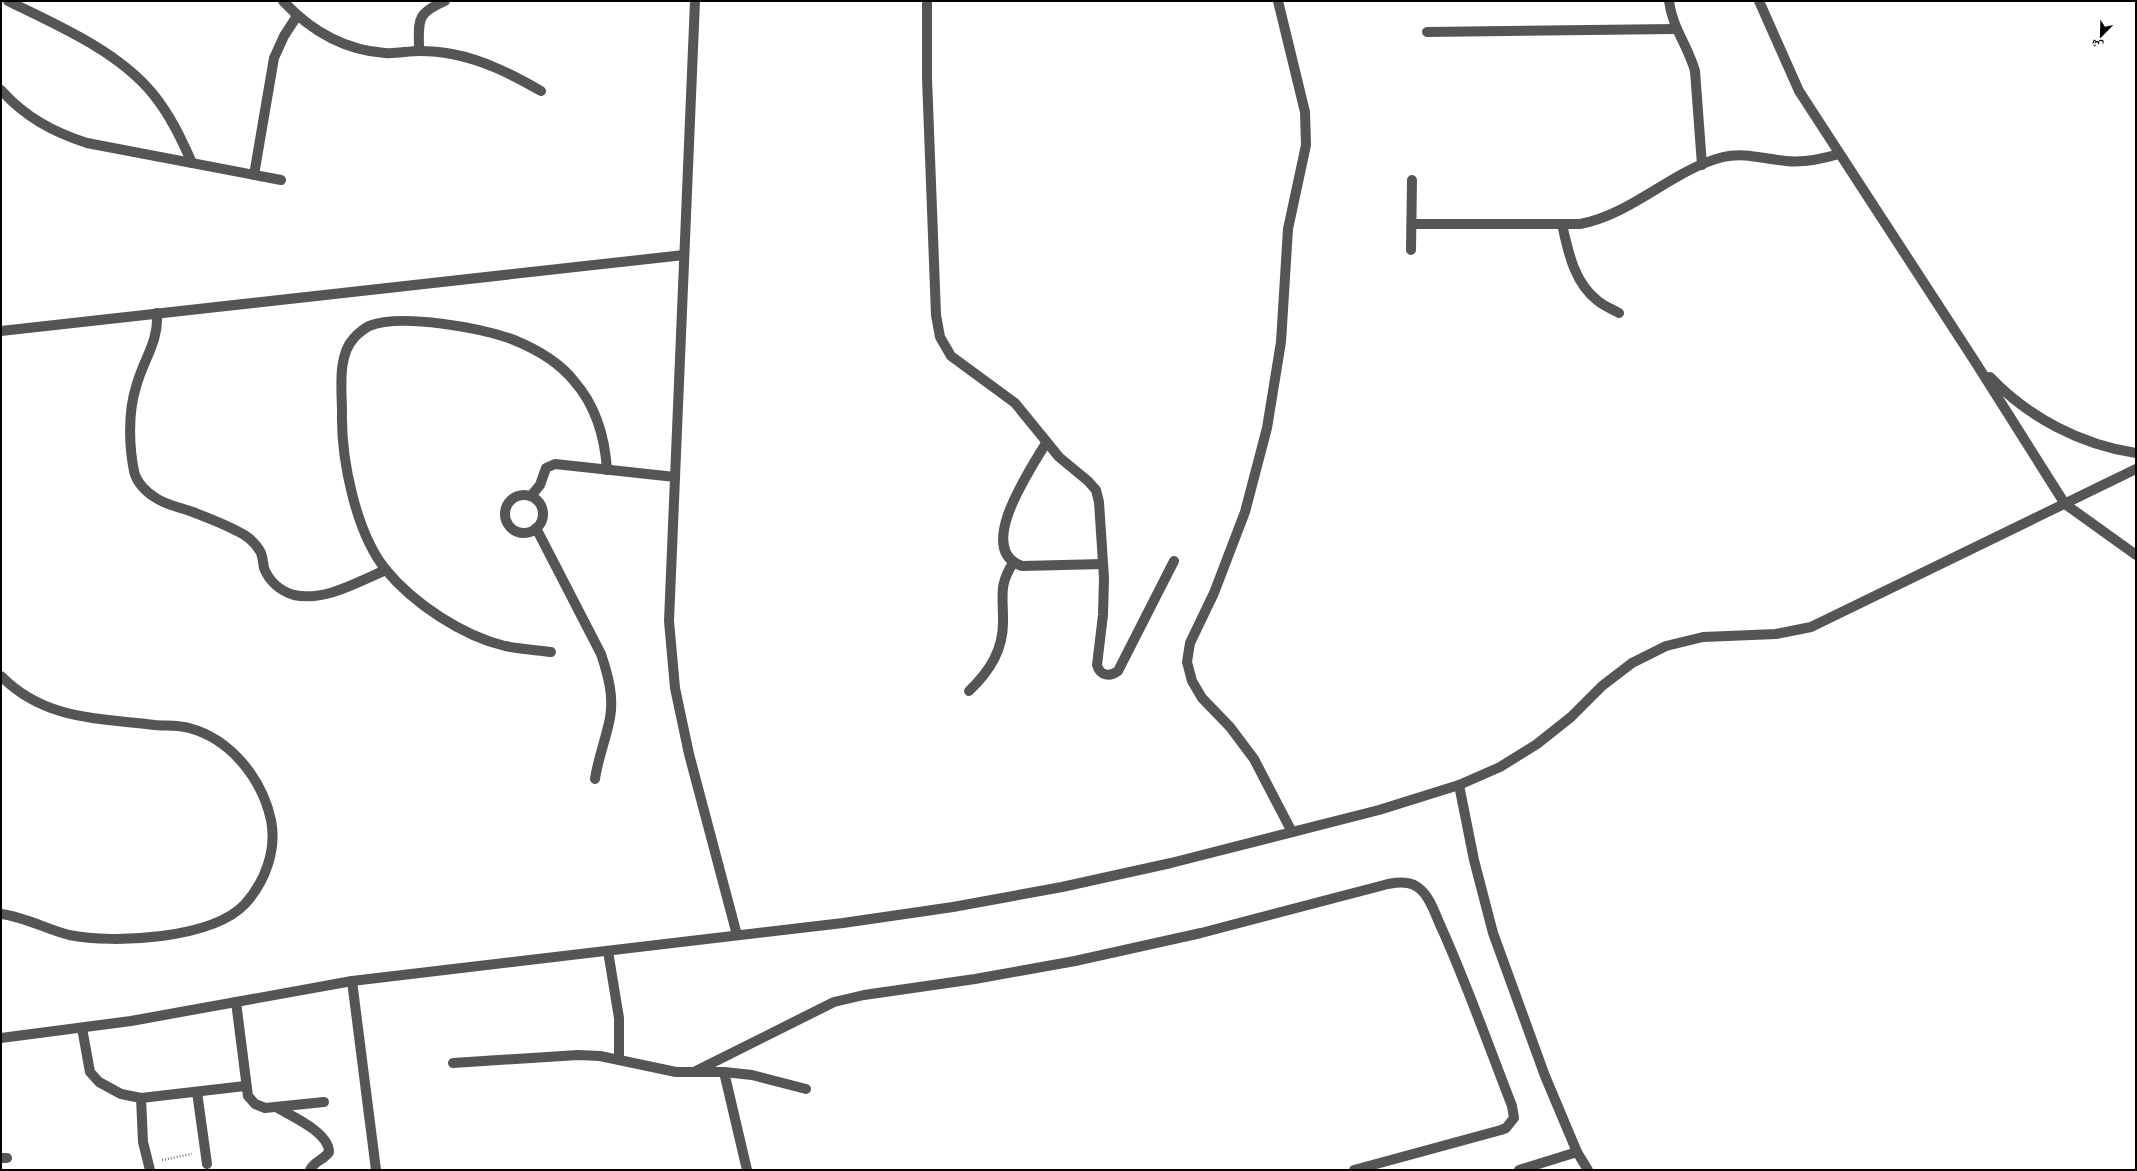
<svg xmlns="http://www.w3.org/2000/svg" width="2137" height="1171" font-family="'PT Sans','Noto Naskh Arabic',sans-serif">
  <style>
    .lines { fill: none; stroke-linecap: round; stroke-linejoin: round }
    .path { stroke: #777; stroke-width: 2.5; stroke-dasharray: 1 2; stroke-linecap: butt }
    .minor { stroke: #555; stroke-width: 10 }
  </style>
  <rect width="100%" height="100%" fill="#fff"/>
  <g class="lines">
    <polyline class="path" points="162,1160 192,1154"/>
    <g class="minor">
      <path d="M 8,1 C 57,25 118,51 153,94 C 170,115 181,138 192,163"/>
      <path d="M 283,1 C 311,31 344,50 385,53 C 396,54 408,51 419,51 C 429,51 442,52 452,54 C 484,60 513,75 541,91"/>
      <polyline points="695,1 669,621 675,688 689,754 737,935"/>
      <path d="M 927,1 L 927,78 L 936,315 L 940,337 L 951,356 L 1015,403 L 1059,457 L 1088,481 L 1096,490 L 1099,502 L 1104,578 L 1103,615 L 1097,665 C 1100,676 1110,677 1118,671 L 1174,561"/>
      <polyline points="1278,1 1305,112 1306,145 1288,229 1281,342 1267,428 1245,512 1214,593 1190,643 1187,662 1192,681 1202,698 1230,727 1254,759 1292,832"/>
      <path d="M 1669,1 C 1672,27 1688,46 1695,71 L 1702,165"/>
      <polyline points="1759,1 1799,91 1974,360 2065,504 2136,555"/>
      <polyline points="1427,32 1675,29"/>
      <path d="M 419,51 C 419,20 415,14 445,1"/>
      <path d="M 1,90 C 25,117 53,132 87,143 L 281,180"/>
      <polyline points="254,175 274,58 284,36 297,16"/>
      <path d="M 1412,224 L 1580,224 C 1633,214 1672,170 1723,157 C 1744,152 1764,159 1786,161 C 1804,163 1822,159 1839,154"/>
      <path d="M 1562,224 C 1568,251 1574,283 1598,301 C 1604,306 1612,309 1619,313"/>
      <polyline points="1411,250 1412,180"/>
      <path d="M 157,313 C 159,342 143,360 136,387 C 128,412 129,446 134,471 C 136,482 147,493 156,498 C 166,505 179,507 190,511 C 206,517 222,523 237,531 C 248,536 256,543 261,553 C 263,558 263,563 264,568 C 269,581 280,591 294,595 C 325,602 359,581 386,570"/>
      <polyline points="1,331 684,255"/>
      <path d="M 1990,377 C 2028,417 2081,445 2136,453"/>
      <path d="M 1046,443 C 1031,469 974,550 1022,566 L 1103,564"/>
      <circle cx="524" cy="514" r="19"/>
      <polyline points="531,496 540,485 546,468 555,464 675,477"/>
      <path d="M 536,528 L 601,654 C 608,675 614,696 610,718 C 606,739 598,758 595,779"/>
      <path d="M 551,652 C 536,650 520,649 505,646 C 463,636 414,604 386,570 C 356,533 341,460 342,413 C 342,390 337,356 354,338 C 357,334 365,328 369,326 C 401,313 482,328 514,340 C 536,349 559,362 574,381 C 596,406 605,438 607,470"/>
      <path d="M 1,676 C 44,720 98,718 155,725 C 166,726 179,725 189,728 C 231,739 262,779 271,820 C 277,850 265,882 245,904 C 212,939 114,944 69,935 C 46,929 25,917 1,914"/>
      <path d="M 969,691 C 990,671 1004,649 1003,619 C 1003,594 999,585 1013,563"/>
      <polyline points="1459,785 1474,860 1493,933 1545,1076 1577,1152 1588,1170"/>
      <polyline points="608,951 619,1018 619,1059"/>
      <polyline points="352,981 376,1170"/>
      <polyline points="236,1002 248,1096 255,1104 265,1108 324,1102"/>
      <polyline points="82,1028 90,1072 99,1082 121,1094 141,1098 245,1086"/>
      <polyline points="1,1038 131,1021 352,981 843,923 953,907 1062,887 1171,863 1379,810 1459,785 1500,767 1537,744 1571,717 1602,686 1632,663 1666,646 1703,637 1776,634 1811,627 2136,469"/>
      <polyline points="453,1063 578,1055 600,1056 676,1072 724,1072 752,1075 806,1089"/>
      <path d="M 696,1071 L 834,1002 L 864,995 L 975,979 L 1075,961 L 1201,933 L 1388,884 C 1400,882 1411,881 1420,889 C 1431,898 1436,917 1442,929 C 1468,987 1489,1047 1512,1106 L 1514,1118 L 1506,1128 L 1501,1130 L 1354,1170"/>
      <polyline points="724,1072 747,1170"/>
      <polyline points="197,1092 207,1164"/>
      <polyline points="141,1098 143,1142 150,1170"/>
      <path d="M 276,1107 C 291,1116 329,1132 329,1152 C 324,1160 314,1161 310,1170"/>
      <polyline points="1,1158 7,1158"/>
      <polyline points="1519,1170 1577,1152"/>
    </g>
  </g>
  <rect width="2137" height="1171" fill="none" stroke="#000000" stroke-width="4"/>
  <g transform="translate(2101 36) rotate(203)" stroke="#ffffff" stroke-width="3" paint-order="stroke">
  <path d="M0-3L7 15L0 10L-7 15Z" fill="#000000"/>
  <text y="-6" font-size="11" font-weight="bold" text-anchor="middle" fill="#000000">ش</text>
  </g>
</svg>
